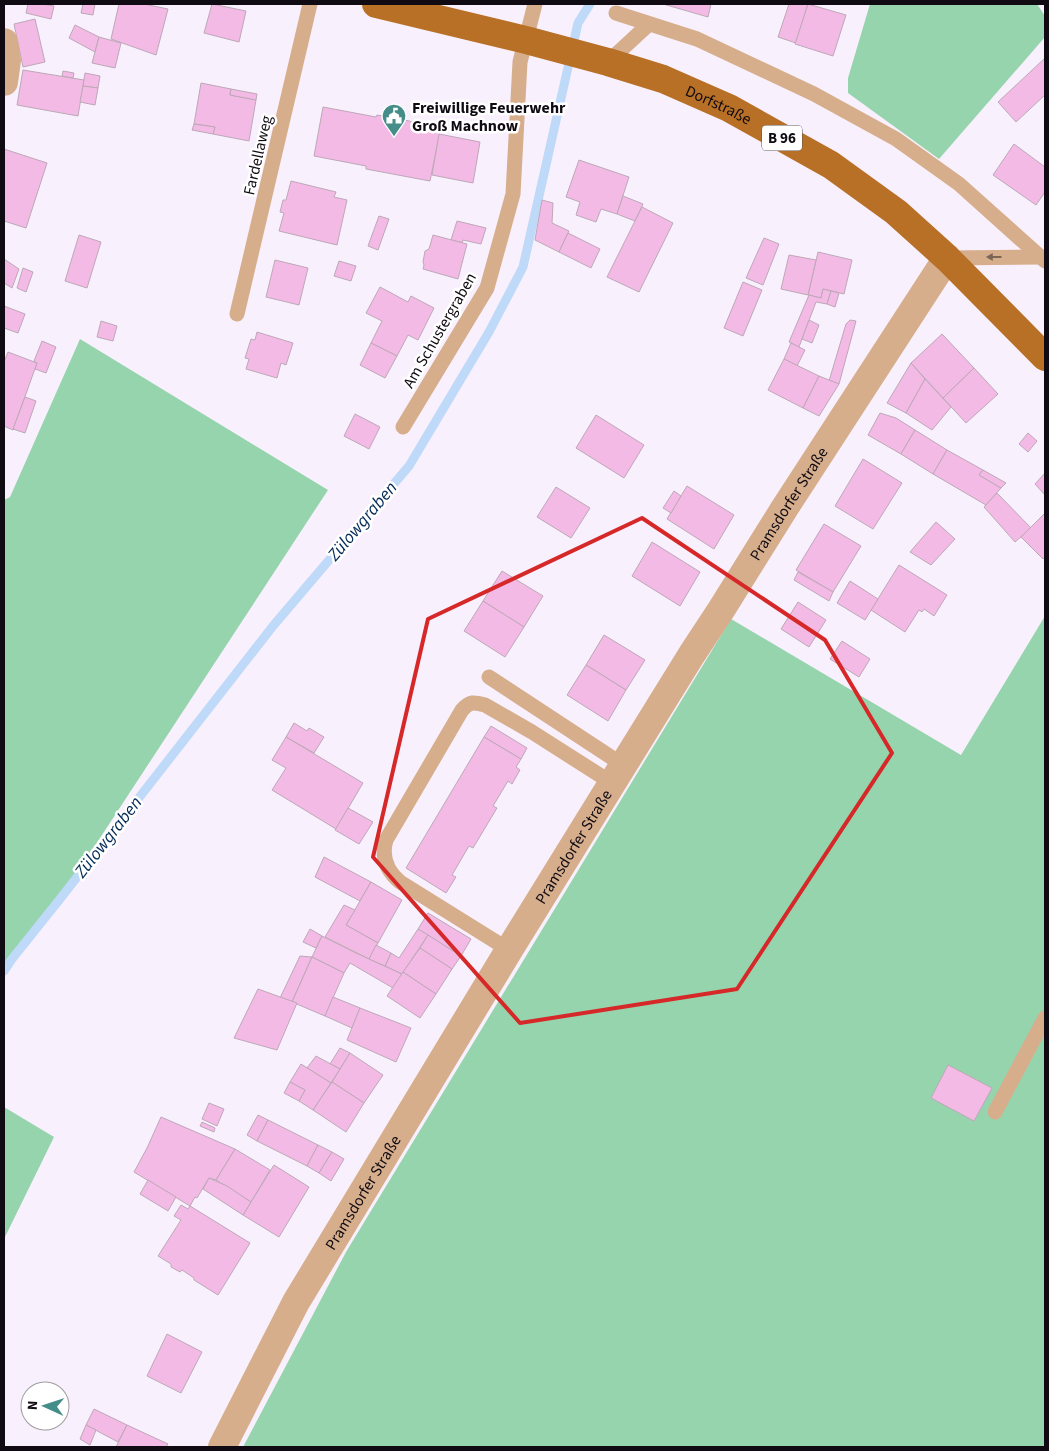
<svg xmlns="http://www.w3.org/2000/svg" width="1049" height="1451" font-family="'Source Sans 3',sans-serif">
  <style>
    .green { fill: #96d4ae }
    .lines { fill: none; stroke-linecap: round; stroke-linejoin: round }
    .stream { stroke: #bfd9f9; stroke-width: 9 }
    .building { fill: #f3bae6; stroke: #bda8b7 }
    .service { stroke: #d6ae8c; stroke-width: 15 }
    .minor { stroke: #d6ae8c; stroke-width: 28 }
    .primary { stroke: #b87026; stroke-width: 28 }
    .oneway { fill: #7d6555 }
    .marked { fill: none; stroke: #d62828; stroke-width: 4; stroke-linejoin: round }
    .labels { text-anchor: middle; stroke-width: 5; stroke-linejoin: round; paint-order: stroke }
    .shield { fill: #fff; stroke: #585459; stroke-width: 1 }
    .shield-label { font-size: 15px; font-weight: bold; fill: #100b12 }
    .street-label { font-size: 16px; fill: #100b12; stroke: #fff }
    .poi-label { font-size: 16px; font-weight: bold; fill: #100b12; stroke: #fff; text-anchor: start }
    .water-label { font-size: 18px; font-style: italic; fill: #002956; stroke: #fff }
  </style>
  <rect width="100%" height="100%" fill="#f9f0fd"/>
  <g class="green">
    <polygon points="870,4 1037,4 1045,16 1045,37 939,159 848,93 848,78"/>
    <polygon points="80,339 328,490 60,899 12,959 4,971 4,500 10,497"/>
    <polygon points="1045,616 1045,1447 243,1447 346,1252 731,619 961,755"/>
    <polygon points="4,1107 54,1137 4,1239"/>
  </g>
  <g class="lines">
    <polyline class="stream" points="4,971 12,959 60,899 273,626 409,466 489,332 523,267 578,23 590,4"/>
  </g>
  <g class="building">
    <polygon points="28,4 43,4 54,6 51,19 26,13"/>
    <polygon points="83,4 95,4 93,15 81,13"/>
    <polygon points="119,4 144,4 168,9 156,55 111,39"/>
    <polygon points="212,4 246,11 239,42 204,33"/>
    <polygon points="663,4 711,4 708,17"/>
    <polygon points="789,4 808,4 796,43 778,37"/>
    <polygon points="808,4 846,15 833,56 795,44"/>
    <polygon points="35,19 45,62 23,67 14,24"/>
    <polygon points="75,25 99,37 95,52 69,38"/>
    <polygon points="99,37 121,43 115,68 92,63"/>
    <polygon points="1045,58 1045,95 1016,122 998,102"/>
    <polygon points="23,70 84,80 78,116 17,105"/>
    <polygon points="63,71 74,73 73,78 62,76"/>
    <polygon points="85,73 100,76 98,88 83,86"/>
    <polygon points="201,83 231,89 230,95 256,100 249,141 213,134 215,127 194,124"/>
    <polygon points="83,86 98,88 95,105 80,102"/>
    <polygon points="231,89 257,94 256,100 230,95"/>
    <polygon points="323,107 376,117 377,115 441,127 430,181 366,169 366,166 314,156"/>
    <polygon points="194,124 215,127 213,134 192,130"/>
    <polygon points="439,134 480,142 473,183 432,175"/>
    <polygon points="1014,144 1045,167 1045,192 1036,205 993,175"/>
    <polygon points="4,149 47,163 26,228 4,221"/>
    <polygon points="579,160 629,177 617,214 601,209 596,222 576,215 580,202 566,197"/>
    <polygon points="291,181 336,192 334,197 347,200 337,245 279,231 284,213 280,212 283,200 286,200"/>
    <polygon points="623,196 643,204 635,221 617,214"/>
    <polygon points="542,200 553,203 552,223 569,231 559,252 535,240"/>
    <polygon points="642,207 673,223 639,292 607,277"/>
    <polygon points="379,216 389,219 378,250 368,246"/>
    <polygon points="457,221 486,228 481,244 463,240 462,243 451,240"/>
    <polygon points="568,233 600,249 591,268 559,252"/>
    <polygon points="79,235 101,242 87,288 65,281"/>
    <polygon points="433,235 467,244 458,279 423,269 424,265 423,262 425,251 429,249"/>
    <polygon points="764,238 779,244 763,285 746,278"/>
    <polygon points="818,252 852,260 844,294 823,289 821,298 808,295"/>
    <polygon points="789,255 816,260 808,295 781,289"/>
    <polygon points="4,259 19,269 12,288 4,283"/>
    <polygon points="275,260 308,268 299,305 266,297"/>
    <polygon points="339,261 356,266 351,281 334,276"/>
    <polygon points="23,268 33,272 26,292 17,288"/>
    <polygon points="743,282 762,290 743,336 724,328"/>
    <polygon points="380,287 408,302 411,296 434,308 418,340 408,335 397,356 371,343 382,321 366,313"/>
    <polygon points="823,289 831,291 827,304 816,302 799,347 789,342 809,295 821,298"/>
    <polygon points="831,291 839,293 835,307 827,304"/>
    <polygon points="4,306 25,314 18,333 4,328"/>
    <polygon points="809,320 819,325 812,343 802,339"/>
    <polygon points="850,320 856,321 839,384 829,381 846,324"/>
    <polygon points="101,321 117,326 113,341 97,337"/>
    <polygon points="257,332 293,343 286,365 281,363 277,378 246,369 249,359 245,358 251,339 255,340"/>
    <polygon points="942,334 974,368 943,398 911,363"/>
    <polygon points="42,341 56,347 46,373 35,369 37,363 34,361"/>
    <polygon points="371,343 397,356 385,378 360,365"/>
    <polygon points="791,343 805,350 797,366 784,359"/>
    <polygon points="8,352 37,363 13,430 4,426 4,362"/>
    <polygon points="784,359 819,376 803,408 768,390"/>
    <polygon points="911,363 925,379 906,413 887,403"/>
    <polygon points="974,368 998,394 966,423 943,398"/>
    <polygon points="819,376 839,384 819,416 803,408"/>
    <polygon points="925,379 951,407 932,430 906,413"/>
    <polygon points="25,397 36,401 25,433 13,429"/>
    <polygon points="880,413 896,418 915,430 901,454 868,435"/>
    <polygon points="355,414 380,427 369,449 344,436"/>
    <polygon points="596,415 644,445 624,478 576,448"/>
    <polygon points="915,430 947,450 933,474 901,454"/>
    <polygon points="1028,433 1037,441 1028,452 1019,444"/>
    <polygon points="947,450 983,470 979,475 1001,488 986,505 933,474"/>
    <polygon points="863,459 902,483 873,529 835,506"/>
    <polygon points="983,470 1006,483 1001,488 979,475"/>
    <polygon points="1045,473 1045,495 1035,484"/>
    <polygon points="687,486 734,515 714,549 667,519"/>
    <polygon points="556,487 590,508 571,538 537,517"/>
    <polygon points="674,491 681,496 671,513 663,508"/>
    <polygon points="997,493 1031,528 1015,542 984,507"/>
    <polygon points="1045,513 1045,557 1043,559 1021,537"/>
    <polygon points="936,522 955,539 931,565 910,552"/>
    <polygon points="824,524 861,546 833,592 796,570"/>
    <polygon points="652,542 700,572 680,606 632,576"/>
    <polygon points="899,565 947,595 934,616 924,609 922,612 919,610 905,632 871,610"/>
    <polygon points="502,571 543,596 524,627 483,601"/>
    <polygon points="798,572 833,592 829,601 794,580"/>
    <polygon points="850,581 878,599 865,620 837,603"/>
    <polygon points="483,601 524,627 505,657 464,631"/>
    <polygon points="798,602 826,620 809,647 781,629"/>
    <polygon points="604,635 645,660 626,690 586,665"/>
    <polygon points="842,641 870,659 859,677 830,659"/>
    <polygon points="586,665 626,690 608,721 567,695"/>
    <polygon points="294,723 307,731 309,728 324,737 314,753 286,737"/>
    <polygon points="491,726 527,748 521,759 484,737"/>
    <polygon points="286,737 363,783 336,829 272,790 286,768 272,760"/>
    <polygon points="484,737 521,759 516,767 520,770 512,784 508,781 493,806 497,808 473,848 469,846 452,875 456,877 446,893 406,868"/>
    <polygon points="348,808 373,822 359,844 335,830"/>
    <polygon points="324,857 371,882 360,901 315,877"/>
    <polygon points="371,882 402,900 378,943 346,925"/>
    <polygon points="344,905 355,910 346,925 378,943 369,959 325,937"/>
    <polygon points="428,913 471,939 461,956 418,929"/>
    <polygon points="310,929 322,936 316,948 303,942"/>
    <polygon points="418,929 428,935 402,974 385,966 391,953 399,958"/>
    <polygon points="428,935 461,956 452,969 420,948"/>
    <polygon points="322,936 356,953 402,974 393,988 350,963 344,973 312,957"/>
    <polygon points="376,945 391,953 385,966 369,959"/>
    <polygon points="420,948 452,969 436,994 403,972"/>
    <polygon points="300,956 312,957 292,1002 280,998"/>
    <polygon points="312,957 344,973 325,1016 292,1002"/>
    <polygon points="403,972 436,994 420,1018 387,996"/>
    <polygon points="258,989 297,1003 277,1050 234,1038"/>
    <polygon points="333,997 360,1008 352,1028 325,1016"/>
    <polygon points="360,1008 411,1028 396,1062 347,1040"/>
    <polygon points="340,1048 350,1053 340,1069 330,1064"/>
    <polygon points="350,1053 383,1075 364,1103 332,1082"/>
    <polygon points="316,1056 340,1069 331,1083 307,1068"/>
    <polygon points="301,1064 331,1083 313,1110 299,1101 305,1090 290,1082"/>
    <polygon points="948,1065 992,1088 974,1121 931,1098"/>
    <polygon points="290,1082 305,1090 299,1101 284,1093"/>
    <polygon points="332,1082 364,1103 346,1132 313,1110"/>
    <polygon points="209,1103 224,1109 217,1126 202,1119"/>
    <polygon points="258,1115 268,1120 257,1141 247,1135"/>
    <polygon points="161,1117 235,1149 216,1180 209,1178 197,1198 195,1197 190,1206 134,1172 147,1148"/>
    <polygon points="268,1120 318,1145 307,1166 257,1141"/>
    <polygon points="202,1122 215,1128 214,1132 200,1126"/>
    <polygon points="318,1145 332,1152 319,1173 307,1166"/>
    <polygon points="235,1149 270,1170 251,1202 216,1180"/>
    <polygon points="332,1152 344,1159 331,1181 319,1173"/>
    <polygon points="274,1165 309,1187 279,1237 243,1215"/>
    <polygon points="209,1178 227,1186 251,1202 243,1215 203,1189"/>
    <polygon points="148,1180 176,1197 168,1211 140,1194"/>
    <polygon points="181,1205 188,1209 190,1206 250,1243 218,1295 194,1280 194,1278 182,1270 180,1272 171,1267 171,1264 158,1256 181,1220 174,1216"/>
    <polygon points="167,1334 202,1352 181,1393 147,1376"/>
    <polygon points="94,1409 127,1425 118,1442 86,1425"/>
    <polygon points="86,1425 96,1430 90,1445 80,1439"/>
    <polygon points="127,1425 168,1444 166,1447 116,1447"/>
  </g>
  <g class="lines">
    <g class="service">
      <polyline points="616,13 697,39 814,94 896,139 959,184 1045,261"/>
      <polyline points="608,62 649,24"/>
      <polyline points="947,258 1042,257"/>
      <polyline points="237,314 310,4"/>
      <polyline points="403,427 487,288 513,194 520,62 535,4"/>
      <polyline points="489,677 623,765"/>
      <path d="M 509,950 L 400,882 C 387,871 381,857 386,840 L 462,710 C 470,701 474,702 485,705 L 532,732 L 612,783"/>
      <polyline points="995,1112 1045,1018"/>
    </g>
    <g class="minor">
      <polyline points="4,42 7,60 4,82"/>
      <path id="s1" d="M 222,1447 L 296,1302 L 509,950 L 692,654 L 721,610 L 784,509 L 947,258"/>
    </g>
    <path class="primary" id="s2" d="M 376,4 L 526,40 L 608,62 L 663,79 L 729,108 L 831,165 L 896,212 L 947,258 L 1045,357"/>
  </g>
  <defs><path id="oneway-solid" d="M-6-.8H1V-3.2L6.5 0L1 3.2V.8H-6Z" transform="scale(1.25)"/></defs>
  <use class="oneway" href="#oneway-solid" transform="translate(994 257) rotate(180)"/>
  <path class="marked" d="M 642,518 L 825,640 L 892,753 L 737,989 L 520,1023 L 373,857 L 428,619 Z"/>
  <defs>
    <symbol id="civic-pin" viewBox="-11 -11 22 30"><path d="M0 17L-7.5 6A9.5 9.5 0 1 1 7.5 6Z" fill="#458d89" stroke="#fff"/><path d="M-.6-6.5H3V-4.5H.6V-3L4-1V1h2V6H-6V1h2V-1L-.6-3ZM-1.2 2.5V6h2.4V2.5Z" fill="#fff"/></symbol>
  </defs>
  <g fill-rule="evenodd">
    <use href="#civic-pin" x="380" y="102" width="28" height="38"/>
  </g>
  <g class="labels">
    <rect class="shield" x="762" y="125.5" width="40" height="25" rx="4"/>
    <g class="shield-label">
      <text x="782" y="143">B 96</text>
    </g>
    <g class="street-label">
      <text dy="6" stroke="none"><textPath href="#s2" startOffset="358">Dorfstraße</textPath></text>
      <text transform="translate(257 155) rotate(-77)" y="6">Fardellaweg</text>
      <text transform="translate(439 330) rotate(-60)" y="6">Am Schustergraben</text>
      <text dy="6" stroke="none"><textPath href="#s1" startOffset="1101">Pramsdorfer Straße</textPath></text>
      <text dy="6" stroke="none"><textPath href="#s1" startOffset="696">Pramsdorfer Straße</textPath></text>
      <text dy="6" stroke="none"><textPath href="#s1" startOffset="291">Pramsdorfer Straße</textPath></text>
    </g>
    <g class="poi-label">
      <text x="412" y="113">Freiwillige Feuerwehr<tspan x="412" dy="18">Groß Machnow</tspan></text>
    </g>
    <g class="water-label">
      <text transform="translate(362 521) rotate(-50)" y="6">Zülowgraben</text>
      <text transform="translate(108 837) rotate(-52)" y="6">Zülowgraben</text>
    </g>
  </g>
  <rect width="1049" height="1451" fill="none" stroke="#100b12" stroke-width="10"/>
  <g transform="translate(45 1406) rotate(273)"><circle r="24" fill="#ffffff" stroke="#9f9da0"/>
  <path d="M0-4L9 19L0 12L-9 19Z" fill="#458d89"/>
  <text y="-8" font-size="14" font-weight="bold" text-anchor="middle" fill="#100b12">N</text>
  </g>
</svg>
